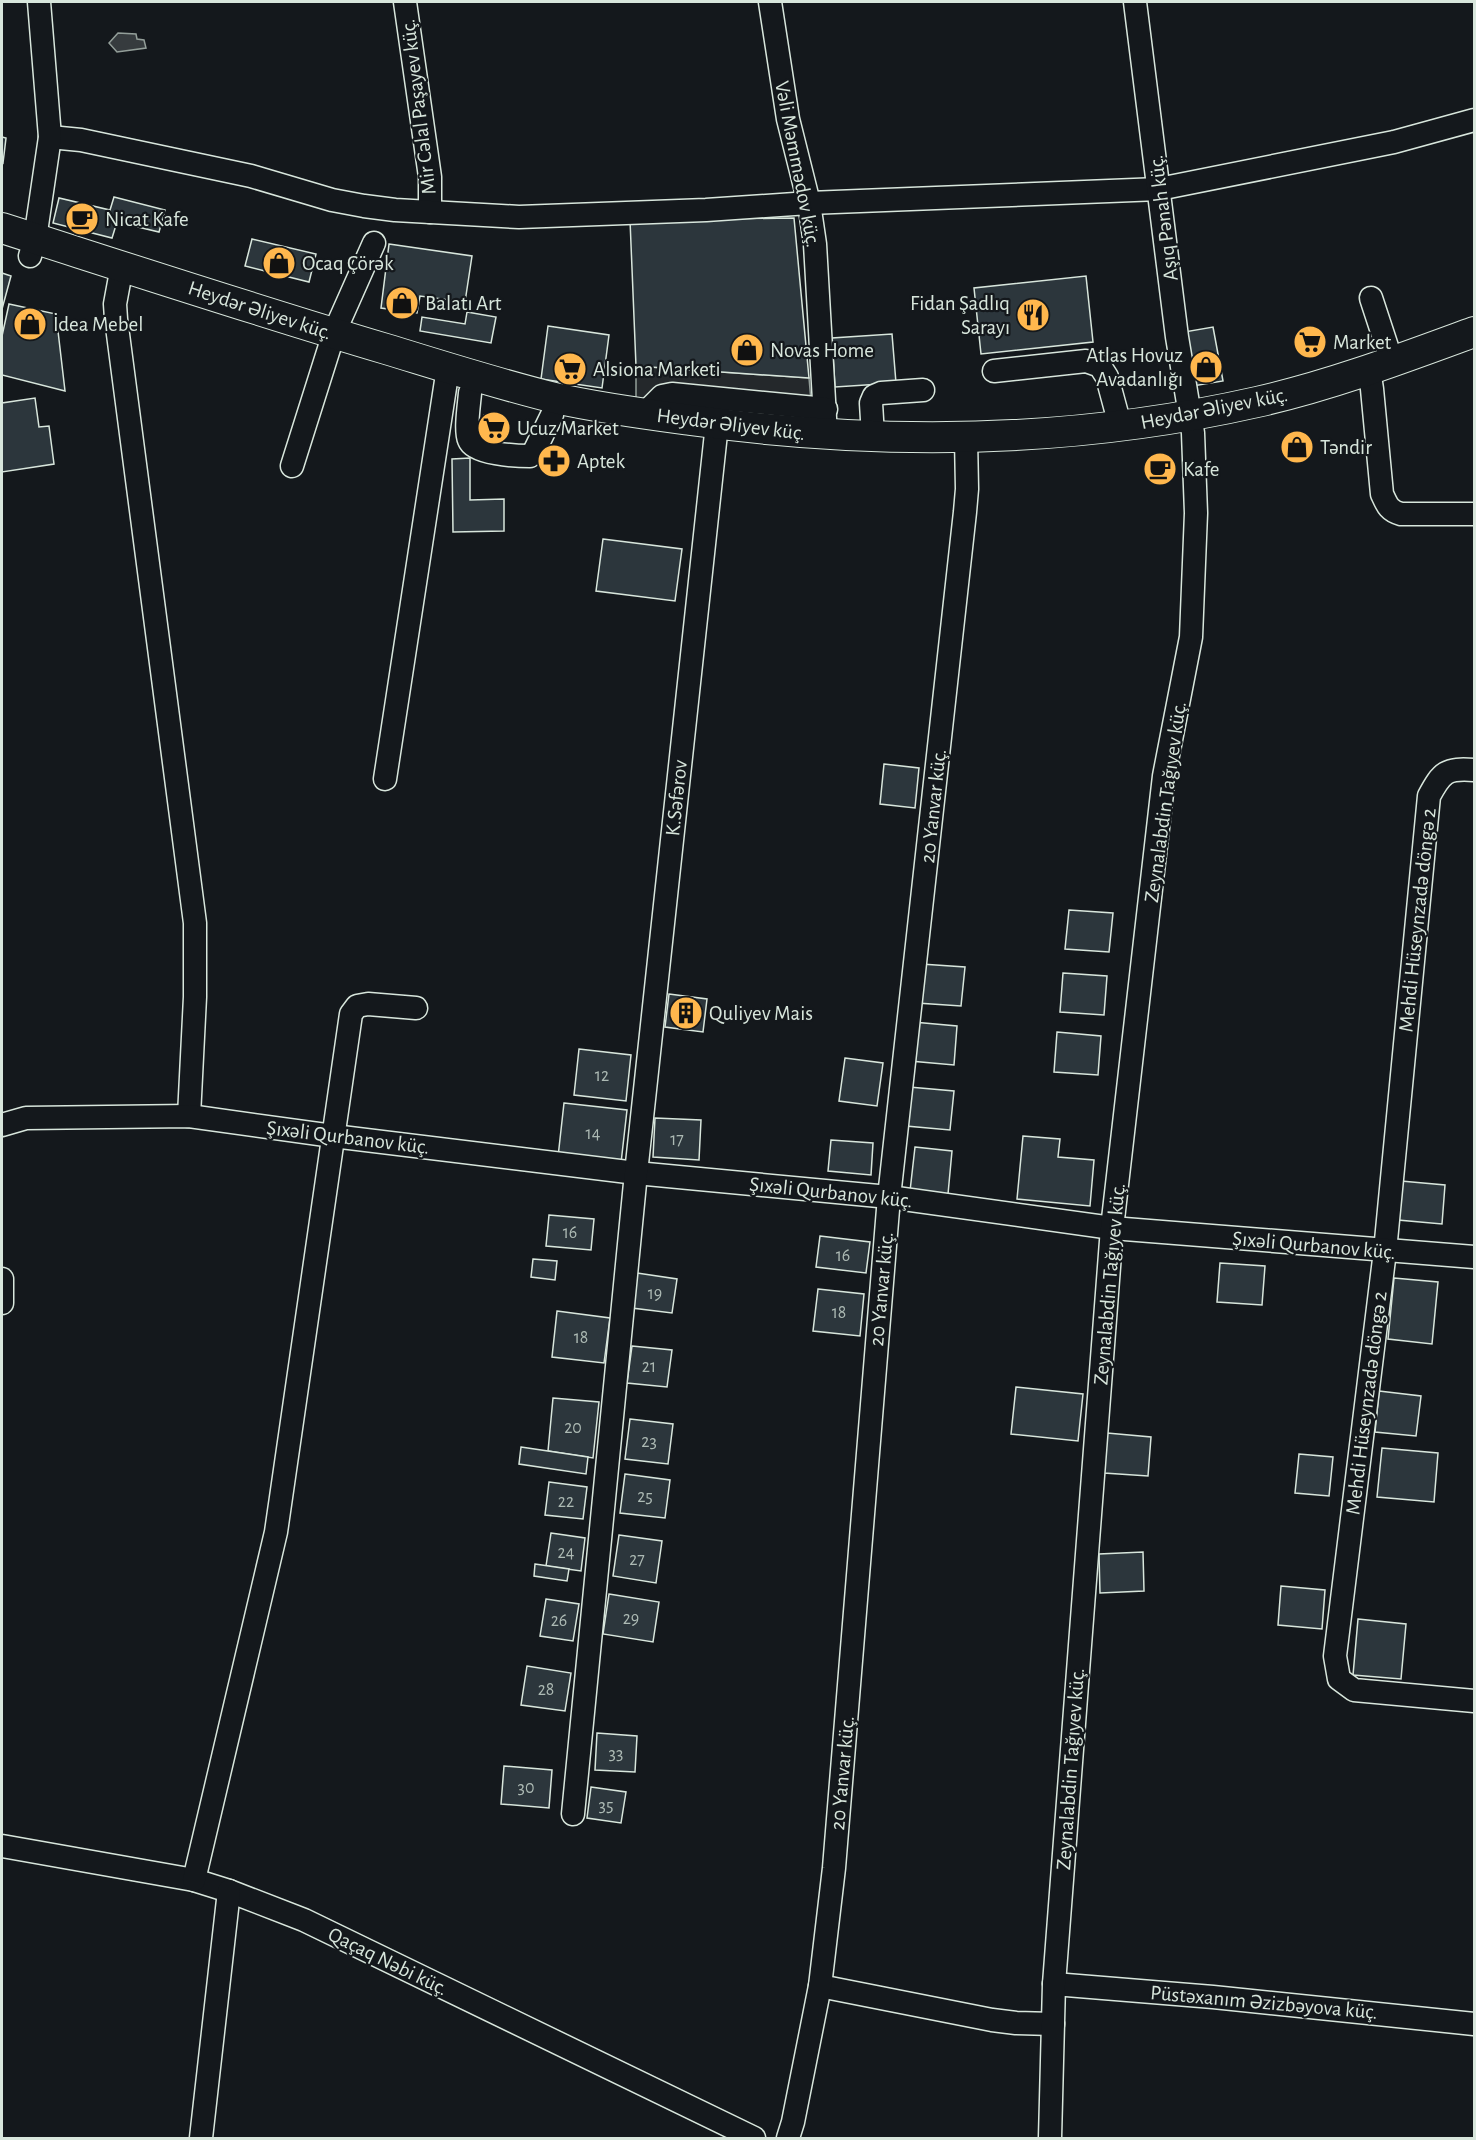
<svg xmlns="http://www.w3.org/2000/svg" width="1476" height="2140" font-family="'Alegreya Sans',sans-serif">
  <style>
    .parking { fill: #24282b; stroke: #939e99; stroke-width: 1.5 }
    .water { fill: #363b3e; stroke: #939e99; stroke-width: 1.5 }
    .building { fill: #2c363c; stroke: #d8e6dc; stroke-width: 1.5 }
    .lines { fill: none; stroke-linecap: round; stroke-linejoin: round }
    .minor-casing { stroke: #d8e6dc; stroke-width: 25 }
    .major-casing { stroke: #d8e6dc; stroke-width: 32 }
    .minor { stroke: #14181c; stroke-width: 22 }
    .major { stroke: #14181c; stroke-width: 30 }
    .labels { text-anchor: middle; stroke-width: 4.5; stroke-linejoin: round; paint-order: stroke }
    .number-label { font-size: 18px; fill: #adbab4 }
    .street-label { font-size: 21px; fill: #d8e6dc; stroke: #14181c }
    .poi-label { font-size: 21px; fill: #d8e6dc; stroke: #14181c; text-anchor: start }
  </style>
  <rect width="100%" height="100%" fill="#14181c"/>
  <polygon class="parking" points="636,366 809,378 813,424 636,400"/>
  <polygon class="water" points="118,33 136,34 137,39 144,40 146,48 117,52 109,43"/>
  <g class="building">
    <polygon points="2,137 6,138 3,163 2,162"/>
    <polygon points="114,197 165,210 159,232 117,222 112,238 53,223 59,198 110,210"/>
    <polygon points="794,218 809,378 636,366 630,220"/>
    <polygon points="252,239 316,254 309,282 245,266"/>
    <polygon points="389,244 472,256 465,302 420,296 417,313 381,308"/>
    <polygon points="2,273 11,276 2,309"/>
    <polygon points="1086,276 1093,342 981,354 974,288"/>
    <polygon points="9,304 56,314 65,391 2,375 2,336"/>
    <polygon points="467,312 496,317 491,343 420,331 422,317 465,324"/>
    <polygon points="548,326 609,335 602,388 541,379"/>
    <polygon points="1213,327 1223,381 1193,386 1184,332"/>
    <polygon points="892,334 896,383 835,387 832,338"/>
    <polygon points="35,398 39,427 49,426 54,464 2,472 2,403"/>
    <polygon points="484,415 509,422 502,443 478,436"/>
    <polygon points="547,453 566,455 564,470 545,468"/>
    <polygon points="470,458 470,500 504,499 504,531 453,532 452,459"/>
    <polygon points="603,539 682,549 675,601 596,591"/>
    <polygon points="884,764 919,768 915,808 880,804"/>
    <polygon points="1069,910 1113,913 1109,952 1065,949"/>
    <polygon points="921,964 965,967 961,1006 917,1003"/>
    <polygon points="1063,973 1107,976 1104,1015 1060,1012"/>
    <polygon points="669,994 707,999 703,1032 665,1027"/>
    <polygon points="913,1022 957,1026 954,1065 910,1061"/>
    <polygon points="1057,1032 1101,1036 1098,1075 1054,1072"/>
    <polygon points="579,1049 631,1055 626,1101 574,1095"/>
    <polygon points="845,1058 883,1063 877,1106 839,1101"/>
    <polygon points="909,1087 954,1091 950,1130 906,1126"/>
    <polygon points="564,1103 627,1110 621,1163 558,1157"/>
    <polygon points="655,1118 701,1120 699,1160 653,1157"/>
    <polygon points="1023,1136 1060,1139 1058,1157 1094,1160 1090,1206 1017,1199"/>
    <polygon points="831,1140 873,1143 871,1175 828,1171"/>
    <polygon points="915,1147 952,1151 948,1194 910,1191"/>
    <polygon points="1401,1181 1445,1185 1442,1224 1398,1220"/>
    <polygon points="549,1215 594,1219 591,1250 546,1246"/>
    <polygon points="820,1236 870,1242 866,1273 816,1267"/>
    <polygon points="533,1259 557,1261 555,1280 531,1277"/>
    <polygon points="1220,1263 1265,1266 1262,1305 1217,1302"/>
    <polygon points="637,1273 677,1279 672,1313 632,1308"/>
    <polygon points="1394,1278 1438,1282 1432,1344 1388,1339"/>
    <polygon points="818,1289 864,1294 860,1336 813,1331"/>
    <polygon points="557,1311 610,1318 604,1363 552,1357"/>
    <polygon points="632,1346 672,1350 667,1387 627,1383"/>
    <polygon points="1016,1387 1083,1394 1078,1441 1011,1434"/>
    <polygon points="1379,1391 1421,1396 1416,1436 1375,1432"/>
    <polygon points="553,1398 599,1402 593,1458 548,1451"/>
    <polygon points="630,1419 673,1424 668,1464 625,1459"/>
    <polygon points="1107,1433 1151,1437 1148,1476 1104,1473"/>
    <polygon points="521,1447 588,1457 586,1474 519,1464"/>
    <polygon points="1382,1448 1438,1453 1434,1502 1377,1497"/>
    <polygon points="1299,1454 1333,1457 1329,1496 1295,1493"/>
    <polygon points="625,1474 670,1480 665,1518 620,1513"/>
    <polygon points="549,1482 587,1487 583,1519 545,1515"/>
    <polygon points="551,1533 585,1538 581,1571 546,1566"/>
    <polygon points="619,1535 662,1541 656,1583 613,1576"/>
    <polygon points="1143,1552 1144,1591 1100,1593 1099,1554"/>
    <polygon points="535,1564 569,1569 567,1581 534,1576"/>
    <polygon points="1281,1586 1325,1590 1322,1629 1278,1625"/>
    <polygon points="609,1594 659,1602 653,1642 603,1634"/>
    <polygon points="546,1599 579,1604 573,1641 540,1636"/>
    <polygon points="1358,1619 1406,1624 1401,1679 1353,1675"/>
    <polygon points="527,1666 571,1673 565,1711 521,1705"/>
    <polygon points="597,1733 637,1736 635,1772 595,1770"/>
    <polygon points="504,1766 552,1770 549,1808 501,1804"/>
    <polygon points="591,1787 626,1792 621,1823 587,1818"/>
  </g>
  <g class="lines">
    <defs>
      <g id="minor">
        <polyline points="405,2 430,177 430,212"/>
        <polyline points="770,2 788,119 809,203 815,244 826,435"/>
        <polyline points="50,137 81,140 251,176 332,200 364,206 395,210 519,217 706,210 809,203 1159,189 1394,142 1474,120"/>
        <polyline points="30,256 35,239 50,137 39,2"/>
        <polyline points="122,266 115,304 116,319 195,923 195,997 189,1116"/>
        <polyline points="1371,298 1392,362"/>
        <path d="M 1369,370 L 1372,389 L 1382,494 C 1387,505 1389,511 1401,514 L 1474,514"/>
        <polyline points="994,371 1086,361 1100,366 1107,377 1120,425"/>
        <path d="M 470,393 C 469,405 465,431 469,440 C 474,454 516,456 530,456 L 534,452 L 552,415"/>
        <polyline points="644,414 662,396 672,394 826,409"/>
        <polyline points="873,436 871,403 874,396 881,393 923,390"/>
        <polyline points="292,466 334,333 374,243"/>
        <path d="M 1474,770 C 1446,768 1442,772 1429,796 L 1385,1251 L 1335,1656 L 1339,1679 L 1354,1690 L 1474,1701"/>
        <polyline points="385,779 448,368"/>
        <polyline points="2,1125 26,1118 189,1116 333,1136 636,1173 889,1197 1112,1228 1474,1257"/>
        <polyline points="2,1279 2,1303"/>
        <polyline points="573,1814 636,1173 717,424"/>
        <polyline points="2,1846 194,1880 229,1891 304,1920 754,2138"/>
        <polyline points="194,1880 276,1532 351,1014 357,1006 368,1004 416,1008"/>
        <polyline points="1054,1984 1213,1997 1474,2024"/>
        <polyline points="820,1986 992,2020 1016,2023 1053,2024"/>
        <polyline points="201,2138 229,1891"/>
        <polyline points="788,2138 793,2122 820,1986 834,1868 889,1197 965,512 967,489 966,438"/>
        <polyline points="1050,2138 1054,1984 1112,1228 1164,776 1191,637 1196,513 1193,433 1177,337 1135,2"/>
      </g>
      <path id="major" d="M 2,228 C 130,269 258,311 386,349 C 442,366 498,384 555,398 C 599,408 645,414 690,420 C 878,446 1071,444 1257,402 C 1332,385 1403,358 1474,332"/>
    </defs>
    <use href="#minor" class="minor-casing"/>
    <use href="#major" class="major-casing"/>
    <use href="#minor" class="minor"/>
    <use href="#major" class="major"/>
  </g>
  <defs>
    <symbol id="cafe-disc" viewBox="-11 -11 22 22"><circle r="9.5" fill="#ffb74d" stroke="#14181c"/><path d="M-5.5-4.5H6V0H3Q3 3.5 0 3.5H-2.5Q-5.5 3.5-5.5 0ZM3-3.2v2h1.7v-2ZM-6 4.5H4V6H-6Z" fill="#111"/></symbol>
    <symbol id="shop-disc" viewBox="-11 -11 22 22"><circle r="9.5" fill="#ffb74d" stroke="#14181c"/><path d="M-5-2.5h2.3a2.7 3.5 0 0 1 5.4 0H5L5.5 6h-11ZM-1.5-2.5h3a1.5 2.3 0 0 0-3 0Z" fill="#111"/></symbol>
    <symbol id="restaurant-disc" viewBox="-11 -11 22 22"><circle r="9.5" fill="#ffb74d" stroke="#14181c"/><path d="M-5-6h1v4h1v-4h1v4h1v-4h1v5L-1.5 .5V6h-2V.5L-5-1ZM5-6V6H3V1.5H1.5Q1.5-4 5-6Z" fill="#111"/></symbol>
    <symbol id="supermarket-disc" viewBox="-11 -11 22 22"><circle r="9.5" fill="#ffb74d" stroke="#14181c"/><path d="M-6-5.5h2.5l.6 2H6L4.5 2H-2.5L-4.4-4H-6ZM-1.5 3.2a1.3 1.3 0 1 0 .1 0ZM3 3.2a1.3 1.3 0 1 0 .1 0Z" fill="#111"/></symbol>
    <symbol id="pharmacy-disc" viewBox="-11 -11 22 22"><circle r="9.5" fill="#ffb74d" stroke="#14181c"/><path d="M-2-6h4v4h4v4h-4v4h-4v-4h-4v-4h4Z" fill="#111"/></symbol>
    <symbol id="building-disc" viewBox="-11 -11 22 22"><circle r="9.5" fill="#ffb74d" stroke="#14181c"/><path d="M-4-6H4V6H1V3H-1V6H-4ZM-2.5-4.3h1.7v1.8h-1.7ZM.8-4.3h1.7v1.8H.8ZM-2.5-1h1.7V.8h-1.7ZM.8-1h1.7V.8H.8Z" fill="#111"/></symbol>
  </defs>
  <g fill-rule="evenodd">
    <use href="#cafe-disc" x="63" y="200" width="38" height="38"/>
    <use href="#shop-disc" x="260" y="244" width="38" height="38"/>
    <use href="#shop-disc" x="383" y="284" width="38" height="38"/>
    <use href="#restaurant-disc" x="1014" y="296" width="38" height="38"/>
    <use href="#shop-disc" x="11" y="305" width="38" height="38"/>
    <use href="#supermarket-disc" x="1291" y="323" width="38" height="38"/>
    <use href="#shop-disc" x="728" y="331" width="38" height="38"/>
    <use href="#shop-disc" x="1187" y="348" width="38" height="38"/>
    <use href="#supermarket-disc" x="551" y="350" width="38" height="38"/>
    <use href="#supermarket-disc" x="475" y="409" width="38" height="38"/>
    <use href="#shop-disc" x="1278" y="428" width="38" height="38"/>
    <use href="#pharmacy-disc" x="535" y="442" width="38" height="38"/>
    <use href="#cafe-disc" x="1141" y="450" width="38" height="38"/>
    <use href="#building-disc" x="667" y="994" width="38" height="38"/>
  </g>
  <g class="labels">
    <g class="number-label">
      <text x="602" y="1081">12</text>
      <text x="593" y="1139">14</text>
      <text x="677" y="1145">17</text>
      <text x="570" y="1238">16</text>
      <text x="843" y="1261">16</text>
      <text x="655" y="1299">19</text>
      <text x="839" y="1318">18</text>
      <text x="581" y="1343">18</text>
      <text x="649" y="1372">21</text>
      <text x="573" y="1433">20</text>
      <text x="649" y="1447">23</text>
      <text x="645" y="1502">25</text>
      <text x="566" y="1507">22</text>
      <text x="566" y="1558">24</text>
      <text x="637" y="1565">27</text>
      <text x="631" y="1624">29</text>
      <text x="559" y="1626">26</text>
      <text x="546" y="1695">28</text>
      <text x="616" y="1759">33</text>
      <text x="526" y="1793">30</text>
      <text x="606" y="1811">35</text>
    </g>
    <g class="street-label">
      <text transform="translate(418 107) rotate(-97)" y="7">Mir Cəlal Paşayev küç.</text>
      <text transform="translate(798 164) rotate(79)" y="7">Vəli Məmmədov küç.</text>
      <text transform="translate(1163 218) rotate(-97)" y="7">Aşıq Pənah küç.</text>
      <text transform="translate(260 310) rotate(18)" y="7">Heydər Əliyev küç.</text>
      <text transform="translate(1214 408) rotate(-11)" y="7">Heydər Əliyev küç.</text>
      <text transform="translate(731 424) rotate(7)" y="7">Heydər Əliyev küç.</text>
      <text transform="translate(676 798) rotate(-84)" y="7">K.Səfərov</text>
      <text transform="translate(1165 802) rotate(-82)" y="7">Zeynalabdin Tağıyev küç.</text>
      <text transform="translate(933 806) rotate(-84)" y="7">20 Yanvar küç.</text>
      <text transform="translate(1417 920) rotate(-84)" y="7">Mehdi Hüseynzadə döngə 2</text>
      <text transform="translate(348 1137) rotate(7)" y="7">Şıxəli Qurbanov küç.</text>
      <text transform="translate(831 1192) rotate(6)" y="7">Şıxəli Qurbanov küç.</text>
      <text transform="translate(1314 1245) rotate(5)" y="7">Şıxəli Qurbanov küç.</text>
      <text transform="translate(1109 1284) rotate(-85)" y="7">Zeynalabdin Tağıyev küç.</text>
      <text transform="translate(881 1289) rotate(-85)" y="7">20 Yanvar küç.</text>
      <text transform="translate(1366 1403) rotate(-83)" y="7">Mehdi Hüseynzadə döngə 2</text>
      <text transform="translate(1070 1769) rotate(-86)" y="7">Zeynalabdin Tağıyev küç.</text>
      <text transform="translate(842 1773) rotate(-85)" y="7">20 Yanvar küç.</text>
      <text transform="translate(388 1961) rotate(26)" y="7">Qaçaq Nəbi küç.</text>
      <text transform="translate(1264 2002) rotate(5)" y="7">Püstəxanım Əzizbəyova küç.</text>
    </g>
    <g class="poi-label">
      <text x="105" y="226">Nicat Kafe</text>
      <text x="302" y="270">Ocaq Çörək</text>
      <text x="425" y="310">Balatı Art</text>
      <text x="1010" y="310" text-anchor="end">Fidan Şadlıq<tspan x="1010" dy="24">Sarayı</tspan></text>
      <text x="53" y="331">İdea Mebel</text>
      <text x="1333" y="349">Market</text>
      <text x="770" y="357">Novas Home</text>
      <text x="1183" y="362" text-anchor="end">Atlas Hovuz<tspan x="1183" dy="24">Avadanlığı</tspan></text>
      <text x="593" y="376">Alsiona Marketi</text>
      <text x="517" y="435">Ucuz Market</text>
      <text x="1320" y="454">Təndir</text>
      <text x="577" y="468">Aptek</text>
      <text x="1183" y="476">Kafe</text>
      <text x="709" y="1020">Quliyev Mais</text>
    </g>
  </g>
  <rect width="1476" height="2140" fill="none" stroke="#d8e6dc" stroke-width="6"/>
</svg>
